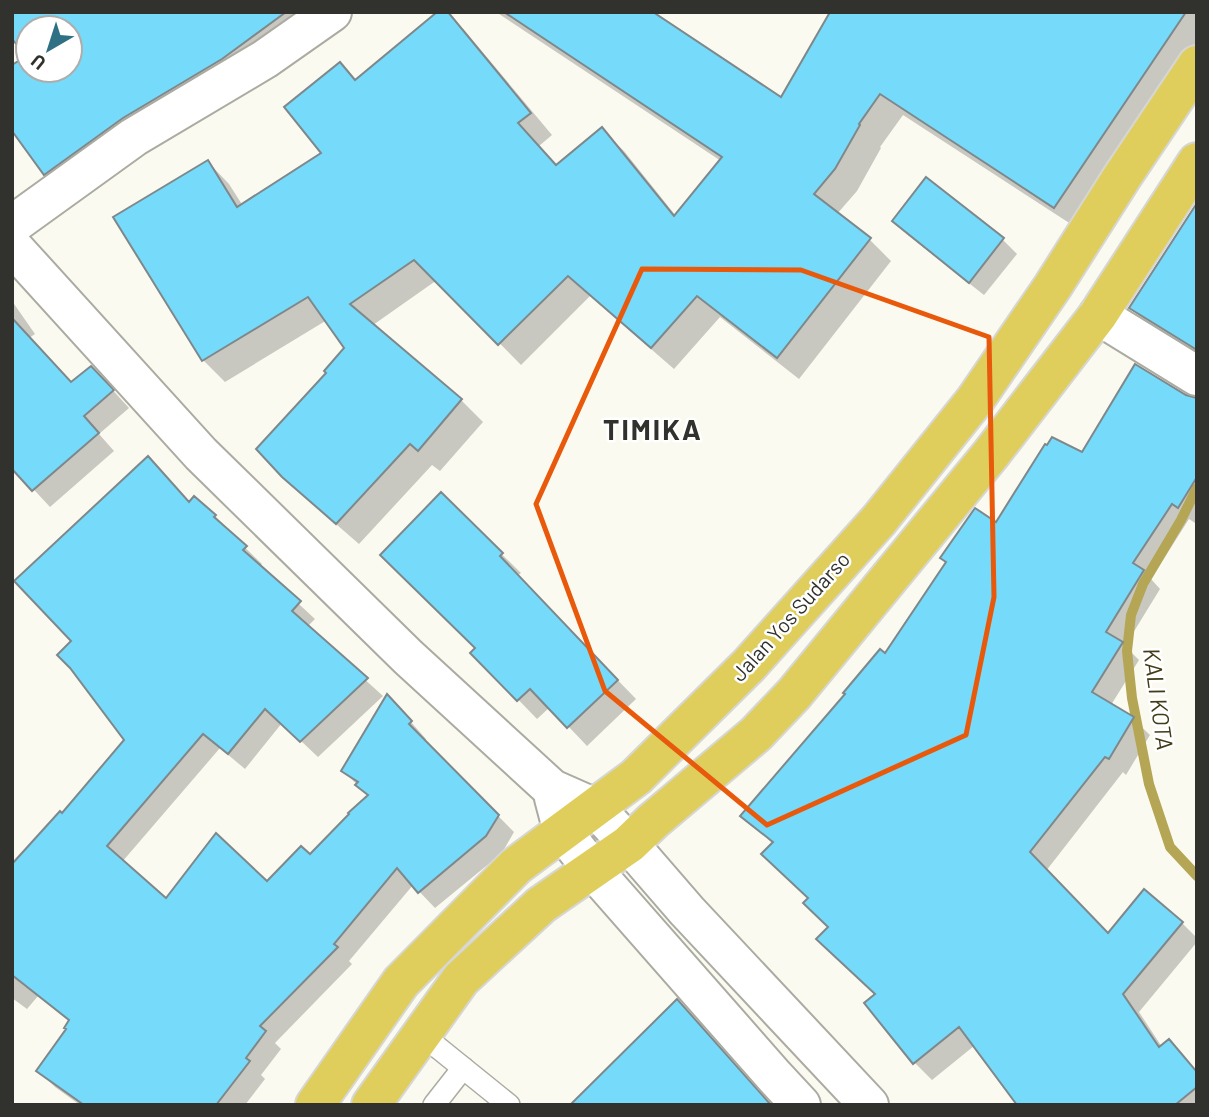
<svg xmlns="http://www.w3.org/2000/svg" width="1209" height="1117" font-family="Barlow,sans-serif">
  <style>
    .shadow { fill: #0003 }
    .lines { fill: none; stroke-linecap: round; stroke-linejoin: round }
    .stream { stroke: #b4a654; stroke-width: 10 }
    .building { fill: #76dafa; stroke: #7e888b; stroke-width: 2; fill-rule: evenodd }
    .service-casing { stroke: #acaba2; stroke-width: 24 }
    .minor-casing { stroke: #acaba2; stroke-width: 42 }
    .tertiary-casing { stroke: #acaba2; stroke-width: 42 }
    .trunk-casing { stroke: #d6d6d5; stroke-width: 42 }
    .service { stroke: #fff; stroke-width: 21 }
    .minor { stroke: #fff; stroke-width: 38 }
    .tertiary { stroke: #fff; stroke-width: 38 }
    .trunk { stroke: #e0ce5c; stroke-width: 38 }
    .marked { fill: none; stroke: #e8590c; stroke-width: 5; stroke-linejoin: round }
    .labels { text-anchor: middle; stroke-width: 5; stroke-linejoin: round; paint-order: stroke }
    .street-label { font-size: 21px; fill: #31312d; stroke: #fff }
    .water-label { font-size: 23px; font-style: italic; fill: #413b17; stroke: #fff }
    .district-label { font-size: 28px; font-weight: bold; letter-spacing: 2px; fill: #31312d; stroke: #fff }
  </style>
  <rect width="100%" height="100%" fill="#fbfaf0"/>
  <g class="shadow">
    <polygon points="12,12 333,12 67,195 46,174 12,128 28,56 28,70 70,70 70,28 28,28 28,56"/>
    <polygon points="446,12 465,31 552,135 539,146 557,166 602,130 624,151 676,216 721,161 496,12 650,12 782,100 832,12 1197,12 1197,48 1077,228 903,115 880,147 881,148 857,191 837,214 869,239 891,261 799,379 720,317 674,369 590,296 521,365 437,280 373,325 461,400 483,422 440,471 432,465 359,544 306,498 283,476 328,373 347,348 327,320 225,382 203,360 208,162 229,184 243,206 324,153 340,64 357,81"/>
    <polygon points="927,180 1003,240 1017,254 984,295 908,235 894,221"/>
    <polygon points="1197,228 1197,355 1148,325 1131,308"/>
    <polygon points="12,301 35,334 29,338 72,384 108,385 129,408 99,434 114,451 50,507 12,466"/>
    <polygon points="1185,397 1197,399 1197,521 1195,523 1189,519 1151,579 1160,589 1125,646 1139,660 1111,705 1132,718 1150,735 1126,775 1123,772 1046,871 1108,935 1182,923 1197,938 1197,942 1139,1012 1162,1047 1169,1041 1197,1071 1197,1105 1019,1105 974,1046 932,1080 915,1063 866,1003 877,994 773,844 742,815 885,655 997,524 1083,455"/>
    <polygon points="441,495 521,573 517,576 636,699 587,746 550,707 537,719 473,653 477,648"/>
    <polygon points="194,498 215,516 231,532 230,533 262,564 259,567 315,619 307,627 383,696 318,757 282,723 245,769 220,748 122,862 166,900 267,883 310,856 369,796 343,771 403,713 426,739 424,741 514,832 502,853 435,908 413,885 349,961 352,964 275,1043 281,1049 261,1075 265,1079 245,1105 80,1105 55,1087 39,1071 68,1029 70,1022 38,996 27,1009 12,998 12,867 62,815 127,740 190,503"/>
    <polygon points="677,1001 702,1026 771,1105 573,1105"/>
  </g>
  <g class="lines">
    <polyline class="stream" points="1197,488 1181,520 1143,584 1131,615 1127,651 1132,698 1149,784 1170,847 1197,876"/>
  </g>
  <g class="building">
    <path d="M 12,12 L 286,12 L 222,59 L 123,118 L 44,175 L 12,131 L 12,65 L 26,56 L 12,39 ZM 28,28 L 70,28 L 70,70 L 28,70 Z"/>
    <polygon points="437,12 448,12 531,113 518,123 556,165 602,127 674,216 722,157 504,12 653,12 781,97 830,12 1186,12 1054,208 880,94 859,124 860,125 835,169 814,194 871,238 777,358 697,296 651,348 568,276 498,345 414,260 350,304 462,399 418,451 410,444 336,524 282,477 256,449 326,373 324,371 344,348 308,297 202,361 113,217 208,160 237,207 321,153 284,107 340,62 355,80"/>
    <polygon points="926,177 1004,238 969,283 892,221"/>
    <polygon points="1197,203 1197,350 1129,308"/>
    <polygon points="12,318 71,382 91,366 114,390 84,416 99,433 32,491 12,469"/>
    <polygon points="1135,364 1186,395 1197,398 1197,477 1178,508 1172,504 1133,563 1144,570 1106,632 1123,642 1092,692 1134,717 1109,759 1105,757 1030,852 1108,933 1144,889 1183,922 1123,994 1159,1047 1169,1039 1197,1072 1197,1087 1175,1105 1017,1105 959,1027 913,1064 864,1003 875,994 816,939 828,927 803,903 808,898 761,854 773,842 740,816 845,694 843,693 880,649 885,653 946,562 940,558 975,508 996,522 1045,444 1047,445 1052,437 1082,452"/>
    <polygon points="148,456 189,502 194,496 216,515 214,517 247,546 243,550 301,601 292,611 368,678 300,742 265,709 228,754 203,734 107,846 166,898 216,833 267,881 301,846 310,854 349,814 348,813 368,795 355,785 358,782 341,771 387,694 412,721 409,724 499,815 486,836 418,893 397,868 334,944 338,947 260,1026 266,1031 246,1058 250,1061 216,1105 84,1105 36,1071 66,1029 64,1028 69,1020 12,975 12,864 60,811 62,813 124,740 70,668 57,655 71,641 14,581"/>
    <polygon points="441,492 503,553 500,556 618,680 567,728 530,689 517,701 470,653 475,648 380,555"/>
    <polygon points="677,999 771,1105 570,1105"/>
  </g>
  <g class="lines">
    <defs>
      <g id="service">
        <polyline points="421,1034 509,1105"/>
        <polyline points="434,1105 463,1068"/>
      </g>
      <g id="minor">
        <polyline points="12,225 134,137 265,59 332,12"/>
        <polyline points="1098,315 1197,376"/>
      </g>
      <g id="tertiary">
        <polyline points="12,246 201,454 408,657 552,789 595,808 629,844 687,911 869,1105"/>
        <polyline points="554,798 563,832 593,870 775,1077 801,1105"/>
      </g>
      <g id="trunk">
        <polyline points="315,1105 401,982 516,866 636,777 749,665 879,520 975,400 1053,286 1122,177 1197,65"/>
        <polyline points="371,1105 461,979 541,905 629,844 653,821 756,734 794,694 991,454 1098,315 1197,162"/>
      </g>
    </defs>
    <use href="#service" class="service-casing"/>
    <use href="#minor" class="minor-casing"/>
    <use href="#tertiary" class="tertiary-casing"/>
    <use href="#trunk" class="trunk-casing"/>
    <use href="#service" class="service"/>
    <use href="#minor" class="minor"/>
    <use href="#tertiary" class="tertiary"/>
    <use href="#trunk" class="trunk"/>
  </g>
  <path class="marked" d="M 642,269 L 801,270 L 989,337 L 994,597 L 966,735 L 767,825 L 605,691 L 536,504 Z"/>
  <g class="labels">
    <g class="street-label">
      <text transform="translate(791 617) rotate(-48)" y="7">Jalan Yos Sudarso</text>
    </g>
    <g class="water-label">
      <text transform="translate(1158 699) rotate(82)" y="8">KALI KOTA</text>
    </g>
    <g class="district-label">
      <text x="653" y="440">TIMIKA</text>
    </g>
  </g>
  <rect width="1209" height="1117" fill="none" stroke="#31312d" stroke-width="28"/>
  <g transform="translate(49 49) rotate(219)"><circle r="33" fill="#ffffff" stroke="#adadab" stroke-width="2"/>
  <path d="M0-5L12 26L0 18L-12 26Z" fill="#307084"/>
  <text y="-10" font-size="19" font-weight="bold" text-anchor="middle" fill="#31312d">U</text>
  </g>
</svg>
